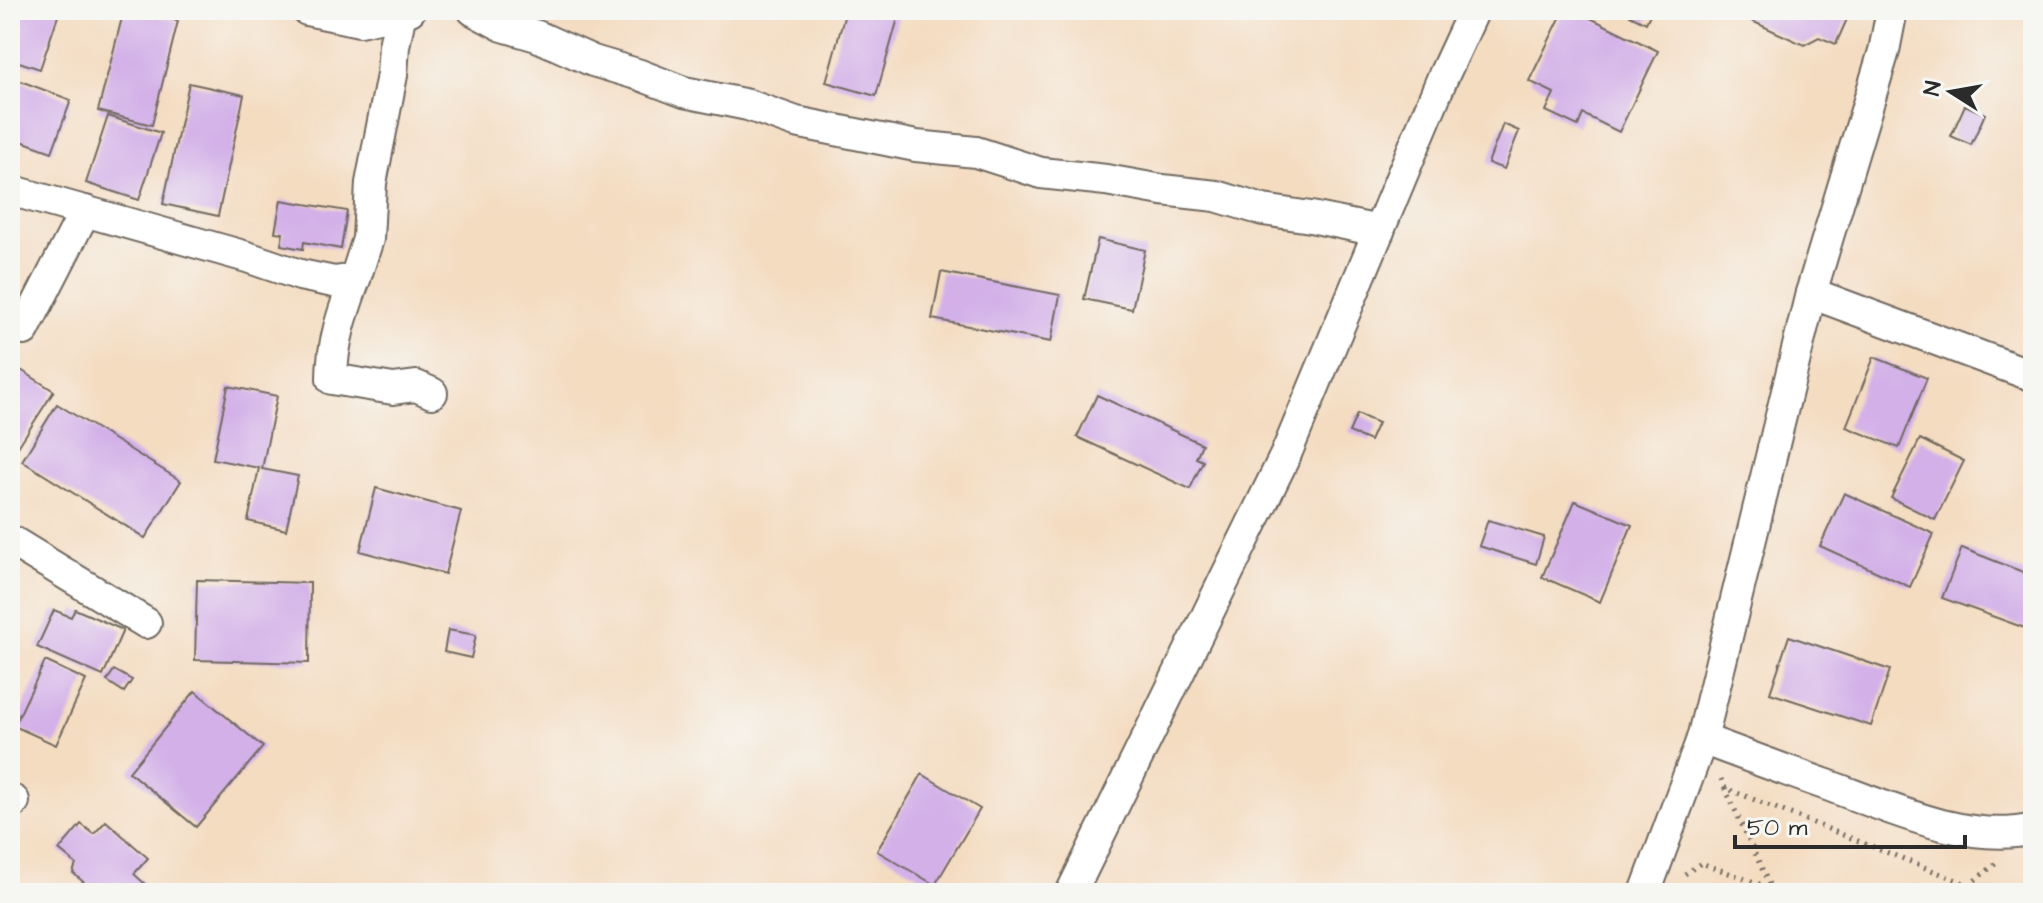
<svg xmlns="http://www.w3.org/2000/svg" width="2043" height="903" font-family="'Architects Daughter',sans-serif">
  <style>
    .building { fill: #d3b0e8 }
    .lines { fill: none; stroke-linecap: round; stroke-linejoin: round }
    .minor-casing { stroke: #716960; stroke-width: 34 }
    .path { stroke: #716960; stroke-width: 5; stroke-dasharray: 2 6; stroke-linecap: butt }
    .minor { stroke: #fff; stroke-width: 30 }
  </style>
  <rect width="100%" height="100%" fill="#f6f6f2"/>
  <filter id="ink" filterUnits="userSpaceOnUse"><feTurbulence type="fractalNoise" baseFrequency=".0125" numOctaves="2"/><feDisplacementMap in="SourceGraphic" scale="16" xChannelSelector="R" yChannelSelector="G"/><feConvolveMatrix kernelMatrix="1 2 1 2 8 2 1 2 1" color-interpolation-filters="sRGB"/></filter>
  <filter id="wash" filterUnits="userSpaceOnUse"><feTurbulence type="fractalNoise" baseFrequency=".006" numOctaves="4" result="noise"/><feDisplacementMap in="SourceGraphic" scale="32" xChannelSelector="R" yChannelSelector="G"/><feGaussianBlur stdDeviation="1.8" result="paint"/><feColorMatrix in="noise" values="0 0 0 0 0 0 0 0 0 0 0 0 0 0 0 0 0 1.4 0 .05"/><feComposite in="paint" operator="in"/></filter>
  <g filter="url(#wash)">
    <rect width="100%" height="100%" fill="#f4dcc1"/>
    <g id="blocks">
      <g class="building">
        <polygon points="10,10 60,10 40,69 10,59"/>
        <polygon points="124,10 134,10 178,21 152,125 98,111"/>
        <polygon points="846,10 900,11 876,96 826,82"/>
        <polygon points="1564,10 1574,10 1658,51 1619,132 1583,114 1578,126 1546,111 1554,93 1529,81"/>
        <polygon points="1620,10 1652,10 1646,23"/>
        <polygon points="1728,10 1851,10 1836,44 1819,37 1804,45"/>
        <polygon points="10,77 71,100 52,152 10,137"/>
        <polygon points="189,83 244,95 218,216 163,204"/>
        <polygon points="1965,105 1985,114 1971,145 1951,136"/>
        <polygon points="108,116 161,133 139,200 86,183"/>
        <polygon points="1503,124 1519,131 1504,169 1488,163"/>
        <polygon points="281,200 347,211 341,249 304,242 303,249 281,245 283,233 275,232"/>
        <polygon points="1098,239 1145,250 1132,309 1084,299"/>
        <polygon points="941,272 1060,295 1051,342 932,319"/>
        <polygon points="1874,357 1927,378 1899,448 1846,427"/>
        <polygon points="10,363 54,391 18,447 10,442"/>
        <polygon points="228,386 277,396 262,469 298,476 286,530 248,521 259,468 213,459"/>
        <polygon points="1097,395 1202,444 1196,458 1203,461 1190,489 1077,437"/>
        <polygon points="57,404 181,481 145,538 22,461"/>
        <polygon points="1357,414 1378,423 1370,441 1349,432"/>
        <polygon points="1920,439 1964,461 1935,520 1891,498"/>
        <polygon points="376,488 461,511 445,574 360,551"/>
        <polygon points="1844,493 1934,534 1910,587 1820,546"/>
        <polygon points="1575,501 1632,525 1600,602 1542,577"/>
        <polygon points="1488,520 1544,537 1536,564 1479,546"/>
        <polygon points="1962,548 2033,576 2033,631 1942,598"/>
        <polygon points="197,580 310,583 309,663 195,660"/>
        <polygon points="75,609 123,630 103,676 37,647 54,610 71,617"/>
        <polygon points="448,630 476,635 471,658 444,652"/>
        <polygon points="1789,636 1890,670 1871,726 1770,693"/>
        <polygon points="45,661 86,680 56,745 14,726"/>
        <polygon points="114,670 132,680 124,692 107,681"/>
        <polygon points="195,691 263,747 196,827 129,772"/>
        <polygon points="922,774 980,809 935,885 877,851"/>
        <polygon points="106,821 148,858 134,874 144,883 135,893 96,893 73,873 76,864 59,850 81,824 94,834"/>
      </g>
    </g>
  </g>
  <g filter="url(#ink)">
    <use href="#blocks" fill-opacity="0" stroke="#716960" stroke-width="2"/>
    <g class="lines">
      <defs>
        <g id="minor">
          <polyline points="307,10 360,21 410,10"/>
          <polyline points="473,10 503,26 537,36 593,61 640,75 684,92 748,105 796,122 916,146 976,152 1041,173 1106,180 1162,190 1216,196 1263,210 1311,217 1379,231"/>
          <polyline points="10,190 247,257 300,275 334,282 355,279 368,239 371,183 392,75 394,46 401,12"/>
          <path d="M 355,279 C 343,312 332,343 332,379 L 393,389 L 416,386 L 432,393"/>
          <polyline points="1811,293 2033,376"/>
          <polyline points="24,330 85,211"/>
          <polyline points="10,540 146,623"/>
          <path d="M 1702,739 C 1745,755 1787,771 1830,786 C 1889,808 1970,845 2033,829"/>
          <polyline points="10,806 14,801"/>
          <polyline points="1071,893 1286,454 1442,79 1474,10"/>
          <polyline points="1645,893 1702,739 1811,293 1884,51 1892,10"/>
        </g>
      </defs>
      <use href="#minor" class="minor-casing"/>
      <g class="path">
        <polyline points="1721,779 1725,788 1969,885 1998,862"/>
        <polyline points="1725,788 1773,893"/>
        <polyline points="1685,874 1701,863 1785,893"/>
      </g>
      <use href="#minor" class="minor"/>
    </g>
  </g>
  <rect width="2043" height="903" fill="none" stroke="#f6f6f2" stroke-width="40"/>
  <g transform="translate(1951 92) rotate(281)" stroke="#f6f6f2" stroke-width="6" paint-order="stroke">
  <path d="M0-6L14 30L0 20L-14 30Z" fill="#2b2b2b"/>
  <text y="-12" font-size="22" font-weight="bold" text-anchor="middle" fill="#2b2b2b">N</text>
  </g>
  <path d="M1735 835v12h230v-12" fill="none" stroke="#2b2b2b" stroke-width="4"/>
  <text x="1747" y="835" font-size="24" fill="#2b2b2b" stroke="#f6f6f2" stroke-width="6" paint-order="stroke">50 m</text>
</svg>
